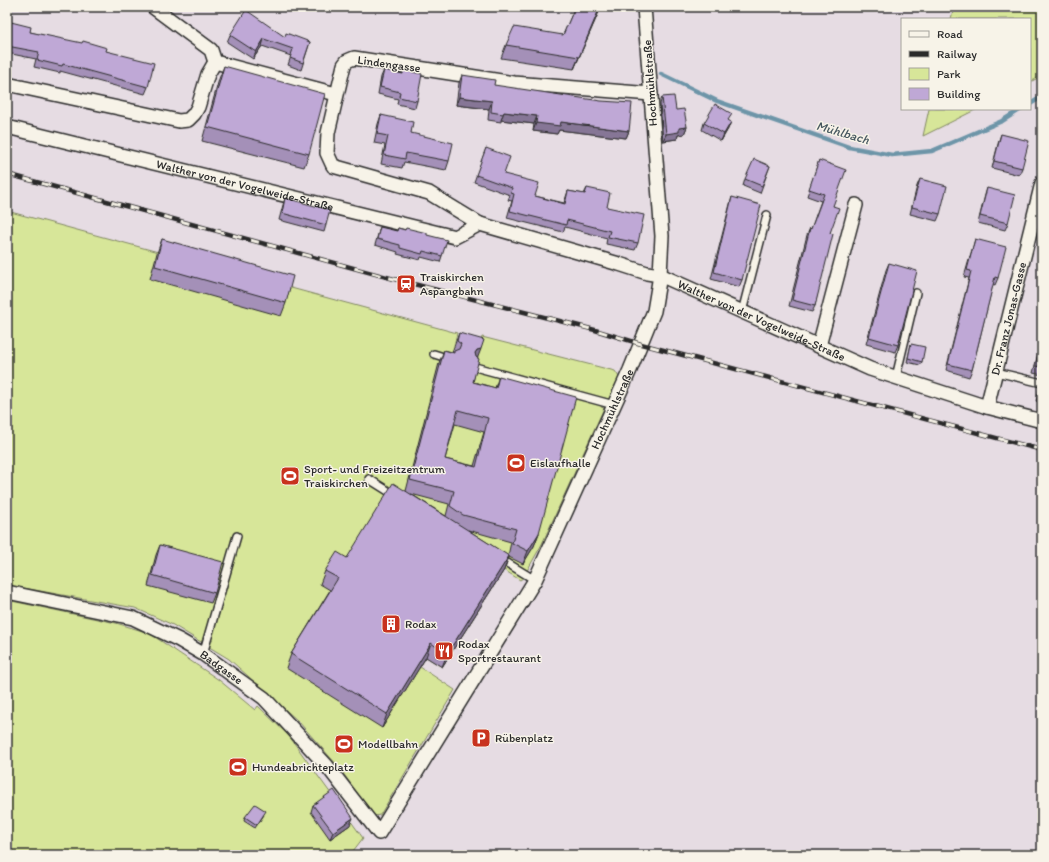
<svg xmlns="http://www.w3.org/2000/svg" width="1049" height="862" font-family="Itim,sans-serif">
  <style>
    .green { fill: #d7e699; stroke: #818862 }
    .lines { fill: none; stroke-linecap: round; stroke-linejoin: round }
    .stream { stroke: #6d95a8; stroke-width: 4.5 }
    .service-casing { stroke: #2b2b2b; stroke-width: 10 }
    .minor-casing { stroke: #2b2b2b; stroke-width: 16 }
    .service { stroke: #f7f3e8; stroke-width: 7 }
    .minor { stroke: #f7f3e8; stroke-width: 13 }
    .rail-casing { stroke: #2b2b2b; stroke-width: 4.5 }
    .rail { stroke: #f7f3e8; stroke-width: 3; stroke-dasharray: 9; stroke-linecap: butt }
    .wall { fill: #a490b8; stroke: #2b2b2b; fill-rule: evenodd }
    .shaded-wall { fill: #867696; stroke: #2b2b2b }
    .building { fill: #bfa8d6; stroke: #2b2b2b; fill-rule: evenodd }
    .labels { text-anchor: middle; stroke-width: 3; stroke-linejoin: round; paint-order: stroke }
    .street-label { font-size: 12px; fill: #2b2b2b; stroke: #f7f3e8 }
    .poi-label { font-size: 12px; fill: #2b2b2b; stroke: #f7f3e8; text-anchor: start }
    .water-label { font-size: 13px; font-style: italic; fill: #46575f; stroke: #f7f3e8 }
  </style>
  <rect width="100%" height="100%" fill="#e6dce3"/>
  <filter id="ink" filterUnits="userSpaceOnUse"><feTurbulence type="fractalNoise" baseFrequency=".025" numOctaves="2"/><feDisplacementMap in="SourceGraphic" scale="8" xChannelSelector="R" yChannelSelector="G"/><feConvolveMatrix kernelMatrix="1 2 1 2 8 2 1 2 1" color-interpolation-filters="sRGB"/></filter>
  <g filter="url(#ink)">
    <g class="green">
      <polygon points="954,7 1042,7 1042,76 1030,82 1030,19 951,19"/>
      <polygon points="929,109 977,109 923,136"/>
      <polygon points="7,211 457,333 454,346 479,353 482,337 615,371 619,377 609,399 604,398 601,407 604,408 542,544 523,578 520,580 504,570 442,667 426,657 420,667 455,690 380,815 374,816 337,765 298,721 229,659 173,625 135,608 7,585"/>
      <polygon points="7,600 116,623 149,633 219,680 255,710 258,706 289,736 363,838 350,855 7,855"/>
    </g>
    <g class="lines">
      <g class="stream">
        <polyline points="661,74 717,101 849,147 892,155 932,151 1002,121 1021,109"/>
        <polyline points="1030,104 1042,97"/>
      </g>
      <defs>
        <g id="service">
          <polyline points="742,312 767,215"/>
          <polyline points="434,354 450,359"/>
          <polyline points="475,367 614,405"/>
          <polyline points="996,372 1042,383"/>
          <polyline points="896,377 916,293"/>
          <polyline points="369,479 396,496"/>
          <polyline points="499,558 535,580"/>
          <polyline points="203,654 237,536"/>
        </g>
        <g id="minor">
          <polyline points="153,7 211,50 215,62"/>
          <polyline points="215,62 336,94"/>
          <polyline points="7,84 179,121 188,120 194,114 198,107 208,74 215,62"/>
          <path id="s1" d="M 651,94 L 514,83 L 354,58 L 347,61 L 344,65 L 328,133 L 327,153 L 333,166 L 429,193 L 480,224 L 619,264 L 647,273 L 660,275 L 870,369 L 987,407 L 1042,421"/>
          <path id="s2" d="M 7,127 L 455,237 L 480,224"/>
          <polyline points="819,346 856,205"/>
          <path id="s3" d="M 987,407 L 1042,183"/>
          <path id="s4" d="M 7,592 L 133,618 L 179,640 L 203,654 L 264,698 L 327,766 L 379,833 L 535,580 L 630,370 L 654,311 L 660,275 L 662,236 L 644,7"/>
        </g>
      </defs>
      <use href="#service" class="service-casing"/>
      <use href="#minor" class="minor-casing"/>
      <use href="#service" class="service"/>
      <use href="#minor" class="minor"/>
      <defs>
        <polyline id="rail" points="7,174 394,279 595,330 641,344 1042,450"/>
      </defs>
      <use href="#rail" class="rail-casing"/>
      <use href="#rail" class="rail"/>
    </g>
    <g class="wall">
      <polygon points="575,7 601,7 574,69 501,58 506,45 563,35"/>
      <polygon points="7,23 30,32 106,51 148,87 145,94 60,71 60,73 34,67 36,59 7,53"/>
      <polygon points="230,35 285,37 310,42 301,70 288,65 291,56 262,46 253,59 227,42"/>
      <polygon points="224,66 309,154 304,167 202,141 219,79"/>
      <polygon points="384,70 402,74 403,70 417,101 415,108 397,104 398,99 378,94 381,77"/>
      <polygon points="462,75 629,131 626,138 559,130 557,134 533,131 534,124 501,120 501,122 488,120 489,109 456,105 459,83"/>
      <polygon points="662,97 676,110 687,127 684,134 678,135 677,139 663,141 660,104"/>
      <polygon points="381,115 411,133 449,161 446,170 404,162 402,168 381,164 385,145 374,143 378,124"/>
      <polygon points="729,121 728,129 721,141 702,130 704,123"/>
      <polygon points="1001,134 1022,168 1019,175 992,168 999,140"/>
      <polygon points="486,148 504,174 535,196 564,203 568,191 584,194 587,188 607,207 638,243 635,250 606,244 607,238 565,227 563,232 507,218 512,201 508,200 510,195 474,182"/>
      <polygon points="819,160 833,206 830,233 815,306 812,312 789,306 807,235 810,228 811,229 821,201 807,196"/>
      <polygon points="770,166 760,193 743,186 745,179"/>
      <polygon points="920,179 940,214 937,221 910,214 917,186"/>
      <polygon points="987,188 1008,223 1005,230 978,223 985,195"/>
      <polygon points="732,197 742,280 739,287 711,279 730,204"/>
      <polygon points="285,198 326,225 324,232 279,220 283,205"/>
      <polygon points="380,227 397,231 398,228 427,235 442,256 440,262 421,257 420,260 397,254 398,252 375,245"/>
      <polygon points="162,239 286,303 281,316 150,279 157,253"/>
      <polygon points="975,239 998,278 995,285 993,284 972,370 969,377 946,370 969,278 964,277 973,246"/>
      <polygon points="889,263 898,345 895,352 866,344 886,270"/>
      <path d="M 459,333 L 478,358 L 473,382 L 495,388 L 499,376 L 539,533 L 534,546 L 523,564 L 509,557 L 504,570 L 442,667 L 426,657 L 382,728 L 286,668 L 291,654 L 330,590 L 320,584 L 325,571 L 347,558 L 406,491 L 439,363 L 444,350 L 452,352 ZM 455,424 L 484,432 L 474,466 L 445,459 ZM 411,494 L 449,504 L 446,516 ZM 468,530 L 511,542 L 508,556 Z"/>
      <polygon points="1042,338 1042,375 1033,373"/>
      <polygon points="911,344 922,362 920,365 907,362"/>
      <polygon points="1042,381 1042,403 1036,401"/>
      <polygon points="160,545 215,593 211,603 148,586 156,555"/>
      <polygon points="313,805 350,825 330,839 311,812"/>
      <polygon points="264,815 255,828 244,821 245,817"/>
    </g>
    <g class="shaded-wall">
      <polygon points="600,7 601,7 574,69 579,57"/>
      <polygon points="264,39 262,46 253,59 256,52"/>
      <polygon points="459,97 492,101 489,109 456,105"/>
      <polygon points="504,112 537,116 534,124 501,120"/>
      <polygon points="561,122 629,131 626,138 559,130 557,134 533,131 536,123"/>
      <polygon points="731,122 728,129 721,141 724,134"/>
      <polygon points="687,127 684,134 678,135 677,139 663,141 666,134 679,128"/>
      <polygon points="481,349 476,362 475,353 477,350"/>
      <polygon points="539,533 534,546 523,564 528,551"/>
      <polygon points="509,556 504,570 442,667 447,654"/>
      <polygon points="431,643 426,657 382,728 387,714"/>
      <polygon points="353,818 350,825 330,839 333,832"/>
    </g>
    <g class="building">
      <polygon points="575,7 600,7 579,57 506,45 514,27 563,35"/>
      <polygon points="246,10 285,37 286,33 310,42 303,63 290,58 293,49 264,39 256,52 230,35"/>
      <polygon points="7,21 31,27 30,32 82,43 83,41 107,48 106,51 154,63 148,87 63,64 62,66 37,60 39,52 7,46"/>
      <polygon points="224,66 325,94 309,154 207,127"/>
      <polygon points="384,70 403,74 403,70 422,74 417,101 399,97 400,92 380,87"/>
      <polygon points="462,75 495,80 494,85 601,101 632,103 629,131 561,122 560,126 536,123 537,116 504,112 503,114 491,112 492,101 459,97"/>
      <polygon points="674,96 676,110 684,109 687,127 679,128 679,132 666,134 662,97"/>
      <polygon points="715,104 732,114 728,120 731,122 724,134 704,123"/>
      <polygon points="381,115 413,122 411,133 453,143 449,161 406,153 405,159 384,155 388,136 377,134"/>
      <polygon points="1001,134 1029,141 1022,168 994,161"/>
      <polygon points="486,148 510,157 504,174 539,183 535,196 565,204 568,191 585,194 587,188 610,193 607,207 644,215 638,243 608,237 610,231 567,220 566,225 510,211 514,194 511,193 512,188 476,175"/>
      <polygon points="754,159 770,166 762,186 745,179"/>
      <polygon points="819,160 846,170 833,206 839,208 830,233 833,234 815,306 792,300 810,228 811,229 824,194 809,189"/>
      <polygon points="920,179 947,186 940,214 912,207"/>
      <polygon points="987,188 1015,195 1008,223 980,216"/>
      <polygon points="732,197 761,205 742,280 714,272"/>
      <polygon points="285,198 330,210 326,225 282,213"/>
      <polygon points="380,227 397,231 398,228 405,230 406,228 427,233 427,235 447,240 442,256 423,251 422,254 400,248 400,245 377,239"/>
      <polygon points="162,239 293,276 286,303 155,266"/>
      <polygon points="975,239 1006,247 998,278 995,277 972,370 948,364 971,271 967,270"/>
      <polygon points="889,263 917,271 898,345 869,337"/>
      <path d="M 459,333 L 484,340 L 481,349 L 477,350 L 475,353 L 476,357 L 479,359 L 473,382 L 496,388 L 499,376 L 576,397 L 539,533 L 528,551 L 512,543 L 516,529 L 463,515 L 450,506 L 454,491 L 410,480 L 444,350 L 454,353 L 454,351 L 459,349 L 461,344 L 457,341 ZM 458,410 L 488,418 L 476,467 L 445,459 Z"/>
      <polygon points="1042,340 1042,367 1035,366"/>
      <polygon points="911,344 925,347 922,362 908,358"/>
      <polygon points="1042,381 1042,395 1038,394"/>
      <polygon points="393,483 509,556 447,654 431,643 387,714 291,654 338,578 325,571 337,552 347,558"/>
      <polygon points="160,545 223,562 215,593 152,575"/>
      <polygon points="334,790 353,818 333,832 313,805"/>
      <polygon points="255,804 266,811 257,825 245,817"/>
    </g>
  </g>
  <defs>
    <symbol id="station-square" viewBox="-11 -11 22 22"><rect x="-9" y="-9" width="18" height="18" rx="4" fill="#c8321e" stroke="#f7f3e8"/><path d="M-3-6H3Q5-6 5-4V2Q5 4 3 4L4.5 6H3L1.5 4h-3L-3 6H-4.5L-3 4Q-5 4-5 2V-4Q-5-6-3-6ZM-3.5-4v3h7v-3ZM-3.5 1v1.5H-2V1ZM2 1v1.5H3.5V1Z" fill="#fff"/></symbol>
    <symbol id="stadium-square" viewBox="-11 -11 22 22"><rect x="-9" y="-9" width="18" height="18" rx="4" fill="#c8321e" stroke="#f7f3e8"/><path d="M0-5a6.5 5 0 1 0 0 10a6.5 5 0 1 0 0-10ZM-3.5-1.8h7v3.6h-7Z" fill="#fff"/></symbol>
    <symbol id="building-square" viewBox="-11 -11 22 22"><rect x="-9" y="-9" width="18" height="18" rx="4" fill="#c8321e" stroke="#f7f3e8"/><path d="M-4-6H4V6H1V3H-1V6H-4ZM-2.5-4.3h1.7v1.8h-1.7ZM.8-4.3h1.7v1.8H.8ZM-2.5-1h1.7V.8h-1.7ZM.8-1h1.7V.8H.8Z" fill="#fff"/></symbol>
    <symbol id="restaurant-square" viewBox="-11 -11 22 22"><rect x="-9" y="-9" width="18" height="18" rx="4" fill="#c8321e" stroke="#f7f3e8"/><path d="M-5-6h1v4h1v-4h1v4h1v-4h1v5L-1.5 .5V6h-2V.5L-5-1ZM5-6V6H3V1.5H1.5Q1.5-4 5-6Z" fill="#fff"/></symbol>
    <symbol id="parking-square" viewBox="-11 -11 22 22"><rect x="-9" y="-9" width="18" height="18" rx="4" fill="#c8321e" stroke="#f7f3e8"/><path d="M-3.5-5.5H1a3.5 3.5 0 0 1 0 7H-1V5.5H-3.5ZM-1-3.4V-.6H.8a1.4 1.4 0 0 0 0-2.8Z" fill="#fff"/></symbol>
  </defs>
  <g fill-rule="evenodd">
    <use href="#station-square" x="395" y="273" width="22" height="22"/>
    <use href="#stadium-square" x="505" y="452" width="22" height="22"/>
    <use href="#stadium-square" x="279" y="465" width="22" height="22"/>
    <use href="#building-square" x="380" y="613" width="22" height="22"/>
    <use href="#restaurant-square" x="433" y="640" width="22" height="22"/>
    <use href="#parking-square" x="470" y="727" width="22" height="22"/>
    <use href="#stadium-square" x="333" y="733" width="22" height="22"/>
    <use href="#stadium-square" x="227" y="756" width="22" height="22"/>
  </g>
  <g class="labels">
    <g class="street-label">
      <text transform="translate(389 64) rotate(8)" y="4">Lindengasse</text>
      <text transform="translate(650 83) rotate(-94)" y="4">Hochmühlstraße</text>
      <text dy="4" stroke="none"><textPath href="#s2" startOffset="245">Walther von der Vogelweide-Straße</textPath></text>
      <text dy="4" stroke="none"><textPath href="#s3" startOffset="91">Dr. Franz Jonas-Gasse</textPath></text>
      <text dy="4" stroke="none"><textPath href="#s1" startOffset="874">Walther von der Vogelweide-Straße</textPath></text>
      <text dy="4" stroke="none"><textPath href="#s4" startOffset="945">Hochmühlstraße</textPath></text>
      <text dy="4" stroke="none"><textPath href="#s4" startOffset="230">Badgasse</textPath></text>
    </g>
    <g class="poi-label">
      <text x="420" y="281">Traiskirchen<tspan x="420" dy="14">Aspangbahn</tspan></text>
      <text x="530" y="467">Eislaufhalle</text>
      <text x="304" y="473">Sport- und Freizeitzentrum<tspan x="304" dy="14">Traiskirchen</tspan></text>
      <text x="405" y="628">Rodax</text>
      <text x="458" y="648">Rodax<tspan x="458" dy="14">Sportrestaurant</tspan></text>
      <text x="495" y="742">Rübenplatz</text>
      <text x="358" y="748">Modellbahn</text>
      <text x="252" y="771">Hundeabrichteplatz</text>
    </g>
    <g class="water-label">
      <text transform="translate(843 132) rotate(16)" y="5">Mühlbach</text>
    </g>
  </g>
  <rect width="1049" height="862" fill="none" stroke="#f7f3e8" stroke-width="24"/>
  <rect x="12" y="12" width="1025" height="838" fill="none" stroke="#2b2b2b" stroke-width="1.5" filter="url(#ink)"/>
  <rect x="901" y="18" width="130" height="92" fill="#f7f3e8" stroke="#a5a39c"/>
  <rect x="909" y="31" width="20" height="6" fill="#f7f3e8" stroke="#a5a39c"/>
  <text x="937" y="38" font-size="12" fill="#2b2b2b">Road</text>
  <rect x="909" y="51" width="20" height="6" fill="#2b2b2b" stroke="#a5a39c"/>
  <text x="937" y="58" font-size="12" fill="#2b2b2b">Railway</text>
  <rect x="909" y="68" width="20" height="12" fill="#d7e699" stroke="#a5a39c"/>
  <text x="937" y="78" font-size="12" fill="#2b2b2b">Park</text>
  <rect x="909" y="88" width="20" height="12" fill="#bfa8d6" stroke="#a5a39c"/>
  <text x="937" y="98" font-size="12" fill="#2b2b2b">Building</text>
</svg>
